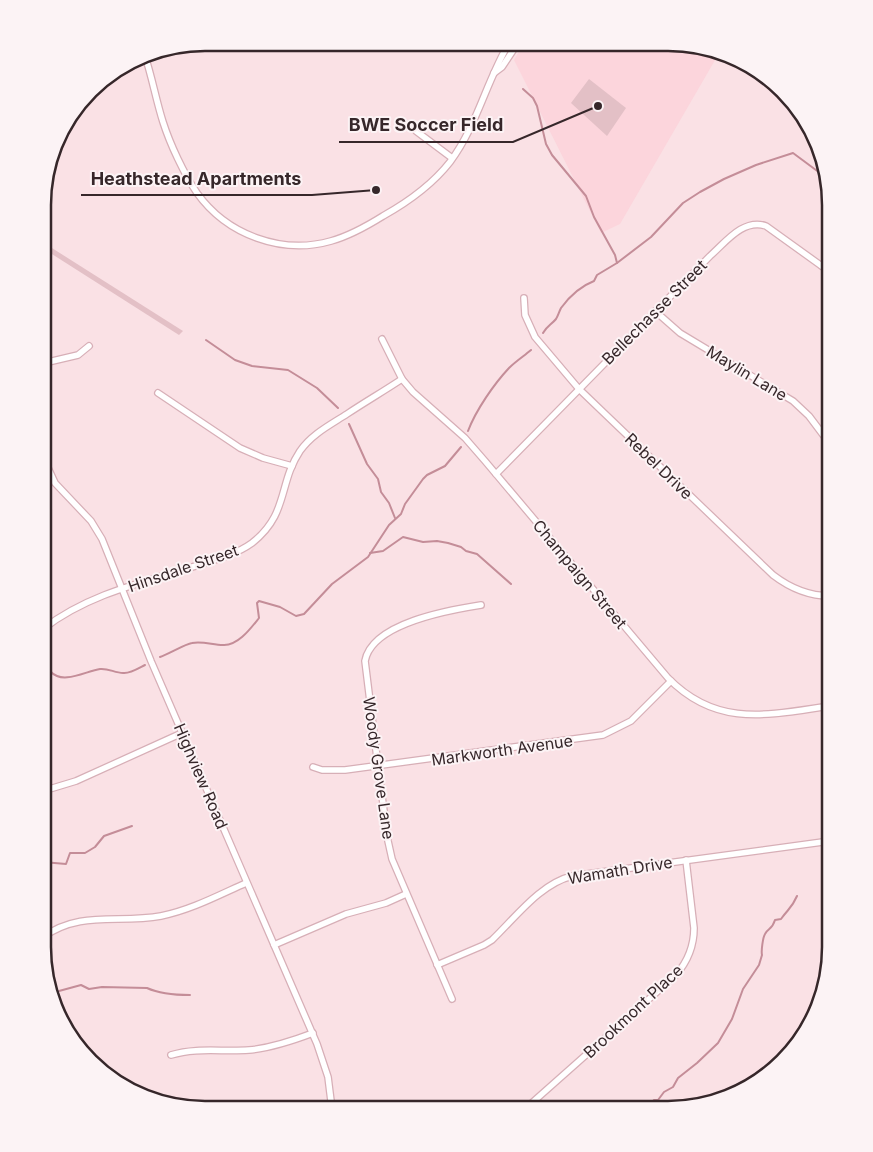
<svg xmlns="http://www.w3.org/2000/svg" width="873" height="1152" font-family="Inter,sans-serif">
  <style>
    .built { fill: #fcd5dc }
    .green { fill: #e3c0c6 }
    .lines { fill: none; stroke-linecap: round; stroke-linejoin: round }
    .stream { stroke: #c48d98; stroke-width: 2 }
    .minor-casing { stroke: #d7afb7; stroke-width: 8 }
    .minor { stroke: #fff; stroke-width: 5.5 }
    .labels { text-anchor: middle; stroke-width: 4; stroke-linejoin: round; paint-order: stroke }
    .street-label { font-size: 16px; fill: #36272a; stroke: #fcf3f5 }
    .rim { fill: none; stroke: #36272a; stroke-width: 2.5 }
    .leader { fill: none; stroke: #36272a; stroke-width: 2 }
    .callout-dot { fill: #36272a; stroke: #fcf3f5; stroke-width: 2 }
    .callout-label { font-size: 18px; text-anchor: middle; font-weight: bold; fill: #36272a; stroke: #fcf3f5; stroke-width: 4; stroke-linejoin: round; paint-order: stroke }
  </style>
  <rect width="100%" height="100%" fill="#fae1e5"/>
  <polygon class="built" points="524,43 689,44 718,55 620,224 601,233 514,60"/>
  <g class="green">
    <polygon points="589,79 626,108 607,136 571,103"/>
    <polygon points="44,243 183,331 179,335 44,249"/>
  </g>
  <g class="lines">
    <g class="stream">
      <polyline points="523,89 533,98 537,106 546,144 552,155 586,196 594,217 615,255 617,263"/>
      <path d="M 543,333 C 547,326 551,325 556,319 C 558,316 559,312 561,308 C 569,297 581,286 594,281 L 597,275 L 617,263 L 651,237 L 683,203 L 700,192 L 724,179 L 756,165 L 793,153 L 824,176"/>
      <polyline points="206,340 235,360 252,366 288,370 317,388 338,408"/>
      <polyline points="349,424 367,464 378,479 381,492 389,503 395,518"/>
      <path d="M 468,431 C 476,410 494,384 509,368 C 516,361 524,356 531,350"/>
      <polyline points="370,553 383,551 403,537 423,542 437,541 448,543 461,547 466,551 477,554 511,584"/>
      <path d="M 44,642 C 48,651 44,666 51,672 C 63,685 86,671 100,669 C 108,668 115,673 123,673 C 130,674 139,668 145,665"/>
      <path d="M 160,657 C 169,654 185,644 192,643 C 203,641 213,645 223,645 C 238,646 251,628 259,618 L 257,603 L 259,601 L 280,607 L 296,616 L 304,614 L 332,584 L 368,557 L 389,525 L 401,514 L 405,504 L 423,479 L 427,475 L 445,466 L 461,447"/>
      <polyline points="43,862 66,864 70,853 85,853 95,847 104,836 132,826"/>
      <path d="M 54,994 L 59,991 L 81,985 L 89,989 L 102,987 L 147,988 C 160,994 177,995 190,995"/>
      <path d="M 629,1109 L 632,1106 L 647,1107 L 654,1100 L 658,1100 L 664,1092 L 673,1087 L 678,1078 L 697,1063 L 718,1043 L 732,1019 L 743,989 L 759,965 L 762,955 C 761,951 763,937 765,934 C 768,928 772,930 775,920 L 781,919 C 788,909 792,908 797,896"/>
    </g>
    <defs>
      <g id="minor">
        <path d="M 145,56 C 152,77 156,100 163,122 C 170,144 184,174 197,193 C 227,235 282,255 331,241 C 349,236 367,226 383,216 C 408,202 432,185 450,162 C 477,126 486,82 509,43"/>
        <polyline points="494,73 502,67 518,43"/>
        <polyline points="416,131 452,158"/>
        <polyline points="822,266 830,253"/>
        <path d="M 524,298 L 525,315 L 535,337 L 579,389 L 773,575 C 790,588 809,596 830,596"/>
        <polyline points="655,311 680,333 793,401 809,416 830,444"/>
        <path d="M 382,339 L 402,379 L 413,392 L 465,438 L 485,461 L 668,678 C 717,728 768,715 830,706"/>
        <polyline points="44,363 78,355 89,346"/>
        <polyline points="158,393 240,448 263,458 292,466"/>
        <polyline points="43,457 55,483 91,521 102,539 151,661 317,1044 328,1077 332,1109"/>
        <path d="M 496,474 L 710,256 C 725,243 743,218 766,226 L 830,272"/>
        <path d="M 43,629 C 85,596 139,583 189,568 C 210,561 234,556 252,543 C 289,514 278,484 300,451 C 312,434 330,425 347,414 C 365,402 384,391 402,379"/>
        <polyline points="313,767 322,770 345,770 603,735 631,721 671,681"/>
        <polyline points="43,791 76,781 182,733"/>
        <path d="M 43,937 C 81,910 118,924 161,916 C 191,910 219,895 246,883"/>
        <polyline points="274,945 346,914 386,903 406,894"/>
        <path d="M 437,965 L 484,945 L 492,940 C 516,917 540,884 572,876 L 830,841"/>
        <path d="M 452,999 L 392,859 L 388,841 L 378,766 L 365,661 C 372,623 449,610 481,605"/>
        <path d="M 171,1055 C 197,1047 222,1052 249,1050 C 271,1048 292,1041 313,1033"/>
        <path d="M 525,1109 L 676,975 C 688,961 694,947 694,928 L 686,860"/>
      </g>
    </defs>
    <use href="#minor" class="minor-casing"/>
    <use href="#minor" class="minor"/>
  </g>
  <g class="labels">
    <g class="street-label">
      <text transform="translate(654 312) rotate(-45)" y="6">Bellechasse Street</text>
      <text transform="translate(747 373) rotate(31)" y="6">Maylin Lane</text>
      <text transform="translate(659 466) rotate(44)" y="6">Rebel Drive</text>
      <text transform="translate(183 568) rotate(-19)" y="6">Hinsdale Street</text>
      <text transform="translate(580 574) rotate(50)" y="6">Champaign Street</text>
      <text transform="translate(502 750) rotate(-8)" y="6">Markworth Avenue</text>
      <text transform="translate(379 768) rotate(82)" y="6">Woody Grove Lane</text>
      <text transform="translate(201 776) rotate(67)" y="6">Highview Road</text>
      <text transform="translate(620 870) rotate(-9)" y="6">Wamath Drive</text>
      <text transform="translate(633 1011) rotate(-43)" y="6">Brookmont Place</text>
    </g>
  </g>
  <path d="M0 0H873V1152H0ZM205 51H668A154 154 0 0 1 822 205V947A154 154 0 0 1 668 1101H205A154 154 0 0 1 51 947V205A154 154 0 0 1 205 51Z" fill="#fcf3f5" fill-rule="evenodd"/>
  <path class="rim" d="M205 51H668A154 154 0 0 1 822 205V947A154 154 0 0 1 668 1101H205A154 154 0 0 1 51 947V205A154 154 0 0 1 205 51Z"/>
  <path class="leader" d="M598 106L513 142H339M376 190L312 195H81"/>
  <g class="callout-dot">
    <circle cx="598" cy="106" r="5"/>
    <circle cx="376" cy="190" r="5"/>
  </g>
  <g class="callout-label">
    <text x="426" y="131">BWE Soccer Field</text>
    <text x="196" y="185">Heathstead Apartments</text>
  </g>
</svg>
